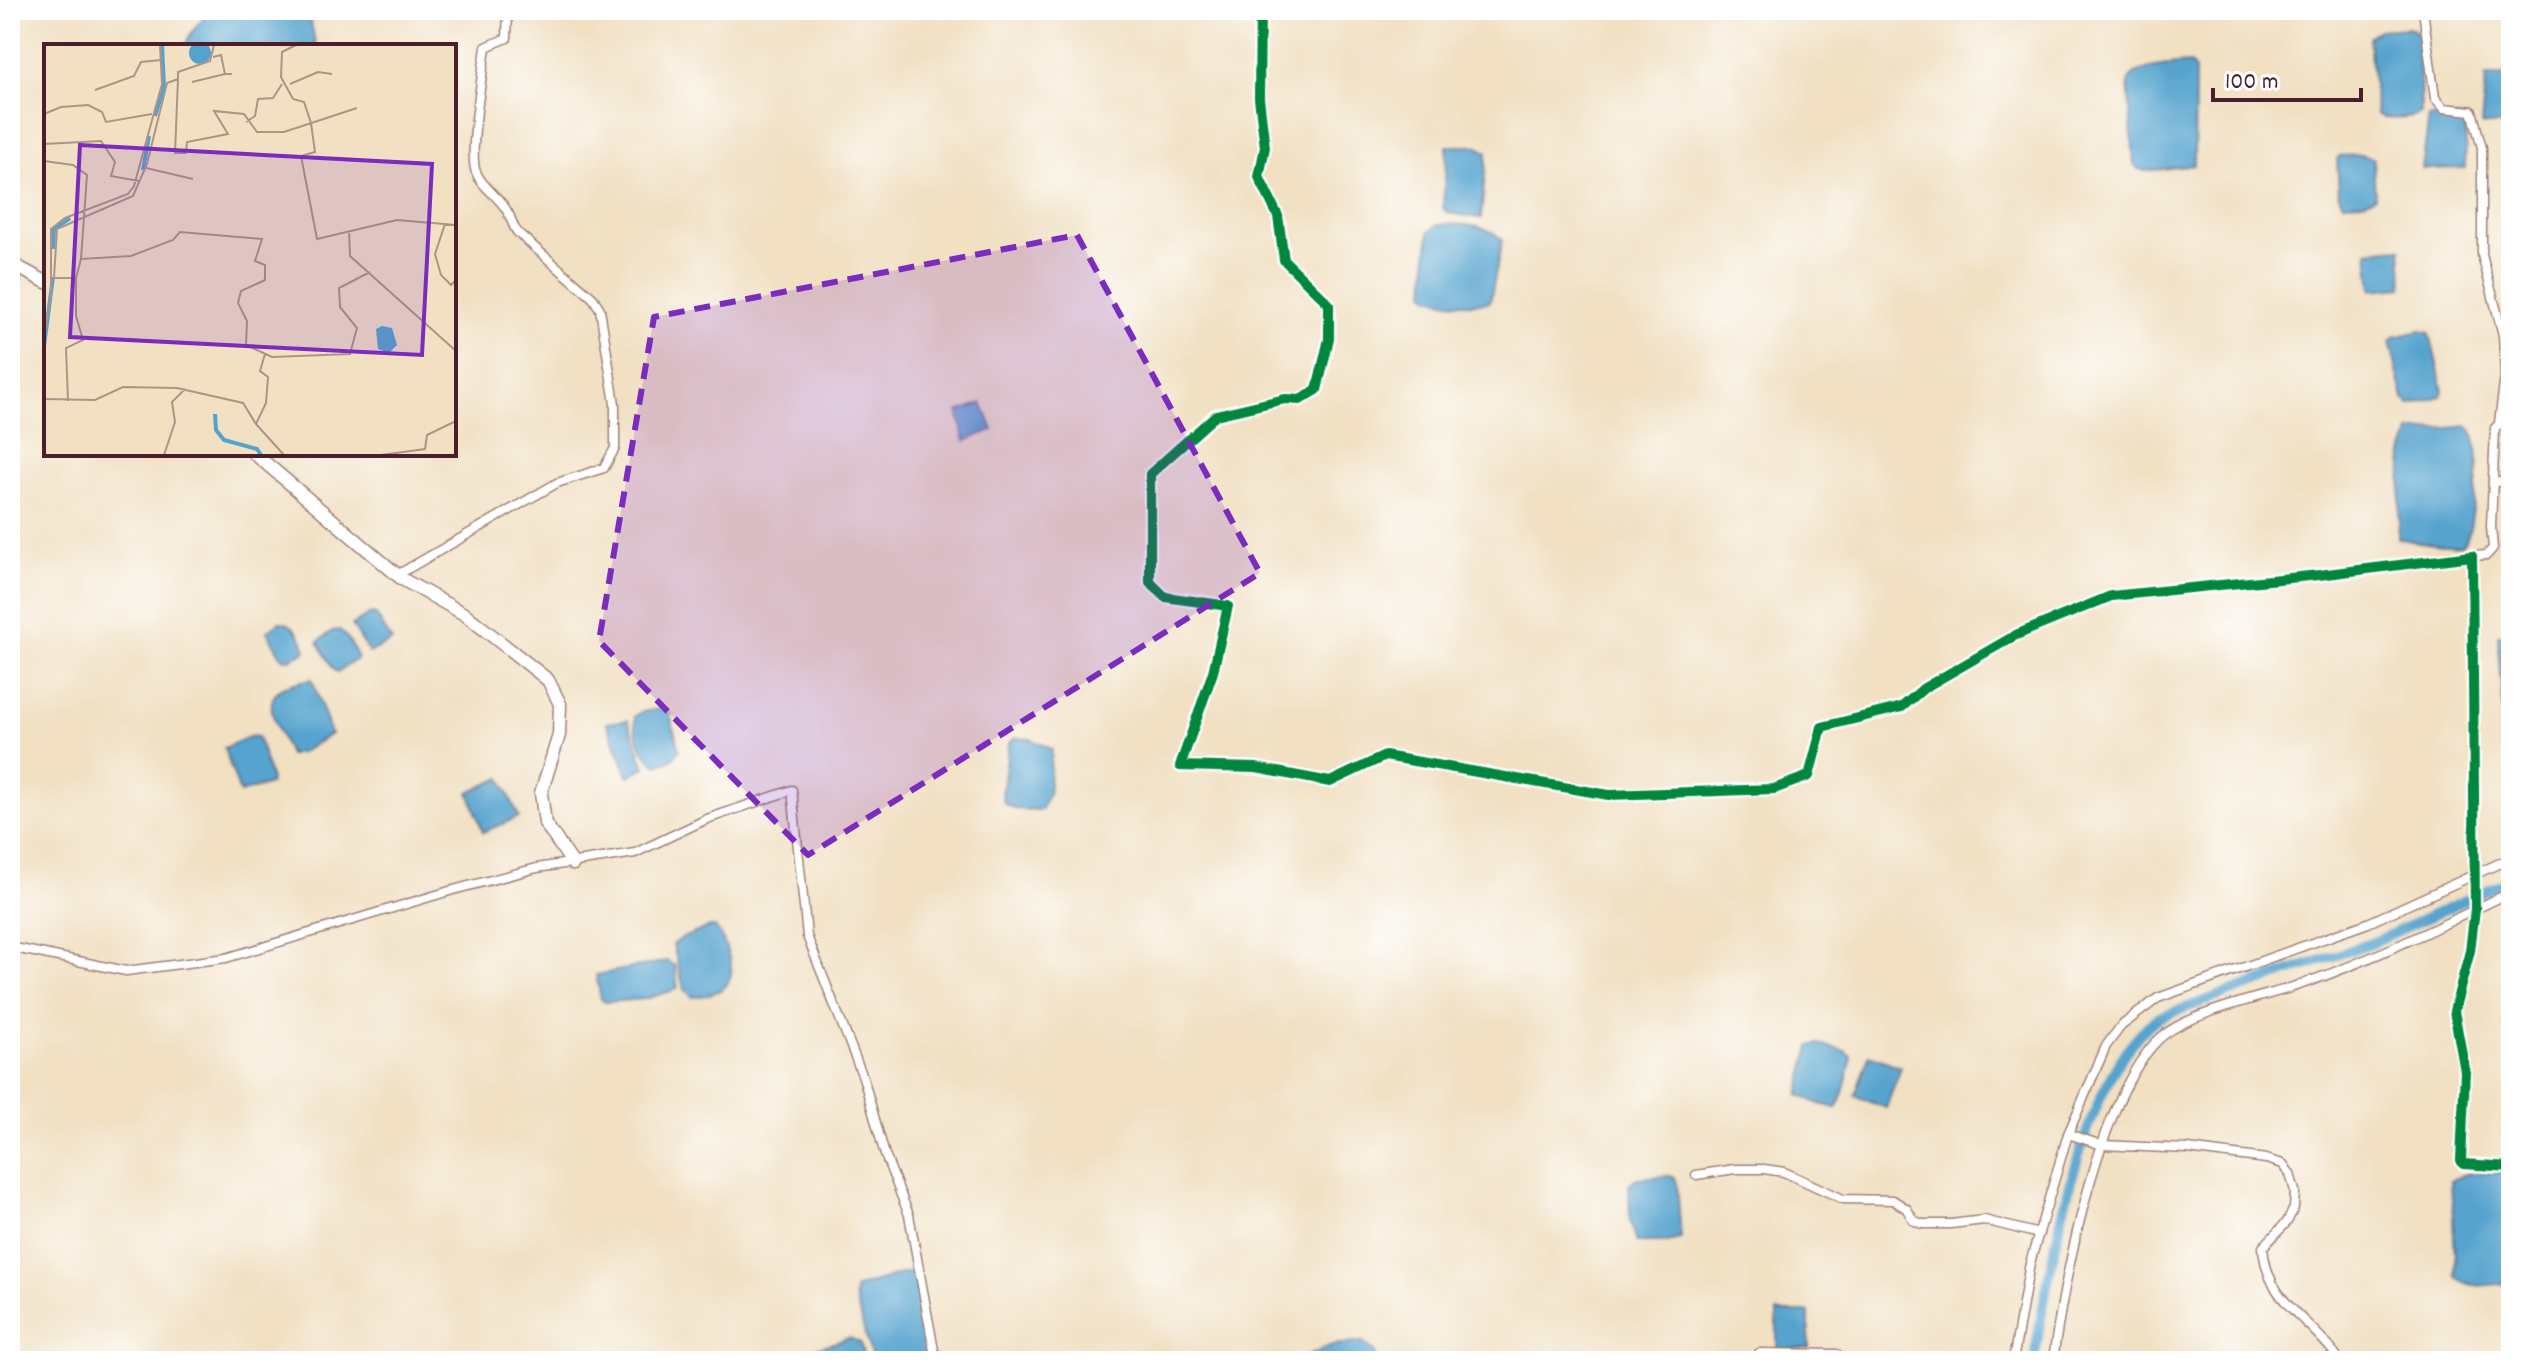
<svg xmlns="http://www.w3.org/2000/svg" width="2521" height="1371" font-family="Dekko,sans-serif">
  <style>
    .water { fill: #54a3ce; stroke: #4f617c; stroke-width: 2 }
    .lines { fill: none; stroke-linecap: round; stroke-linejoin: round }
    .canal { stroke: #54a3ce; stroke-width: 10 }
    .street-casing { stroke: #9e8076; stroke-width: 11 }
    .secondary-casing { stroke: #9e8076; stroke-width: 15 }
    .street { stroke: #fff; stroke-width: 8 }
    .secondary { stroke: #fff; stroke-width: 12 }
    .cycleway-casing { stroke: #fff; stroke-width: 15 }
    .cycleway { stroke: #00873e; stroke-width: 10 }
    .marked { fill: #7b2cbf; fill-opacity: 0.2; stroke: #7b2cbf; stroke-width: 6; stroke-dasharray: 16 10; stroke-linejoin: round }
    .inset-river { fill: none; stroke: #54a3ce; stroke-width: 4 }
    .inset-road { fill: none; stroke: #ae9386; stroke-width: 2 }
    .view { fill: #7b2cbf; fill-opacity: 0.15; stroke: #7b2cbf; stroke-width: 4 }
    .inset-edge { fill: none; stroke: #4a1f2b; stroke-width: 4 }
  </style>
  <rect width="100%" height="100%" fill="#fff"/>
  <filter id="ink" filterUnits="userSpaceOnUse"><feTurbulence type="fractalNoise" baseFrequency=".0125" numOctaves="2"/><feDisplacementMap in="SourceGraphic" scale="16" xChannelSelector="R" yChannelSelector="G"/><feConvolveMatrix kernelMatrix="1 2 1 2 8 2 1 2 1" color-interpolation-filters="sRGB"/></filter>
  <filter id="wash" filterUnits="userSpaceOnUse"><feTurbulence type="fractalNoise" baseFrequency=".006" numOctaves="4" result="noise"/><feDisplacementMap in="SourceGraphic" scale="32" xChannelSelector="R" yChannelSelector="G"/><feGaussianBlur stdDeviation="1.8" result="paint"/><feColorMatrix in="noise" values="0 0 0 0 0 0 0 0 0 0 0 0 0 0 0 0 0 1.4 0 .05"/><feComposite in="paint" operator="in"/></filter>
  <g filter="url(#wash)">
    <rect width="100%" height="100%" fill="#f1e0c2"/>
    <g class="water">
      <path d="M 217,10 L 302,10 L 311,23 L 316,46 L 185,46 C 192,29 200,19 217,10 Z"/>
      <path d="M 2409,28 L 2415,31 L 2419,39 L 2421,114 C 2409,119 2387,121 2376,114 L 2369,38 L 2379,30 Z"/>
      <path d="M 2190,63 L 2195,70 L 2194,165 L 2145,171 L 2138,169 L 2134,164 L 2128,82 C 2137,65 2172,65 2190,63 Z"/>
      <polygon points="2486,76 2511,77 2511,125 2481,125"/>
      <polygon points="2429,117 2467,118 2465,168 2422,169"/>
      <polygon points="1447,146 1476,146 1487,152 1481,218 1448,213 1443,208"/>
      <polygon points="2361,155 2373,158 2375,197 2364,202 2343,203 2339,195 2337,159 2340,156"/>
      <path d="M 1449,224 C 1467,225 1489,225 1502,240 L 1490,302 C 1471,304 1441,305 1425,293 L 1429,232 L 1437,225 Z"/>
      <polygon points="2401,248 2403,287 2372,290 2368,251"/>
      <polygon points="2420,331 2430,333 2443,391 2441,396 2410,405 2404,399 2390,342 2395,337"/>
      <polygon points="982,403 993,430 965,441 958,412"/>
      <path d="M 2468,426 C 2487,443 2473,505 2470,529 C 2468,535 2466,543 2459,545 C 2449,547 2408,541 2398,538 L 2403,454 L 2410,432 Z"/>
      <polygon points="371,614 376,615 392,641 369,653 352,625"/>
      <path d="M 280,622 C 294,621 303,639 306,651 L 290,659 L 282,658 L 267,631 Z"/>
      <polygon points="340,630 349,640 358,658 338,672 334,670 318,642 332,631"/>
      <polygon points="2511,634 2511,742 2504,742 2498,635"/>
      <path d="M 312,679 L 331,734 L 300,753 L 289,755 C 271,712 253,689 312,679 Z"/>
      <path d="M 659,709 L 670,714 L 679,750 L 672,760 L 657,765 C 642,754 634,734 635,716 L 642,712 Z"/>
      <polygon points="628,720 645,767 628,776 607,723"/>
      <polygon points="251,736 258,737 271,780 270,784 240,793 224,748"/>
      <polygon points="1015,738 1031,739 1052,749 1048,794 1041,810 1015,809 1004,803 1002,795 1009,743"/>
      <polygon points="501,778 519,817 483,832 469,792"/>
      <path d="M 710,927 L 715,927 C 723,937 725,945 729,957 C 738,986 719,995 693,997 L 684,989 L 673,945 L 682,938 Z"/>
      <polygon points="667,961 675,966 678,989 645,999 605,1002 601,999 596,975"/>
      <polygon points="1818,1044 1845,1051 1852,1057 1841,1101 1836,1108 1820,1104 1799,1095 1810,1046"/>
      <polygon points="1869,1055 1901,1067 1886,1108 1855,1096"/>
      <path d="M 2469,1173 L 2511,1173 L 2511,1283 C 2493,1284 2469,1291 2456,1276 L 2451,1180 Z"/>
      <polygon points="1670,1176 1675,1178 1677,1183 1681,1239 1667,1242 1637,1242 1630,1221 1629,1184 1637,1178"/>
      <polygon points="904,1273 912,1272 916,1277 929,1361 873,1361 854,1295 856,1288"/>
      <polygon points="1777,1312 1809,1312 1809,1348 1777,1349"/>
      <polygon points="849,1338 860,1342 865,1361 800,1361 798,1357 802,1352"/>
      <polygon points="1363,1342 1375,1353 1377,1361 1302,1361 1301,1359 1332,1345"/>
    </g>
    <g class="lines">
      <path class="canal" d="M 2034,1361 C 2048,1272 2082,1069 2159,1017 L 2374,942 L 2511,879"/>
    </g>
  </g>
  <g filter="url(#ink)">
    <g class="lines">
      <defs>
        <g id="street">
          <polyline points="1260,10 1259,98 1265,147 1259,177 1278,216 1284,260 1329,304 1329,339 1317,390 1300,400 1285,399 1216,415 1150,474 1150,582 1165,597 1228,606 1213,672 1180,766 1256,768 1330,782 1385,756 1609,795 1774,789 1809,776 1822,727 1902,707 1924,688 2016,635 2111,596 2319,575 2472,556 2475,909 2470,951 2454,1011 2465,1071 2461,1160 2463,1164 2511,1167"/>
          <polyline points="2423,10 2435,98 2444,108 2472,111 2482,148 2482,255 2503,335 2505,376 2499,423"/>
          <polyline points="2493,482 2511,481"/>
          <polyline points="2472,556 2487,555 2493,548 2491,527 2495,428 2511,414"/>
          <path d="M 397,575 L 557,483 L 604,468 L 615,448 L 615,404 L 600,309 L 593,298 L 518,233 C 512,226 512,219 507,211 C 500,197 482,188 476,172 C 468,152 483,73 486,47 L 507,38 L 508,10"/>
          <polyline points="10,947 126,971 226,958 453,890 537,868 635,853 707,819 792,790 807,936 863,1077 885,1155 909,1215 936,1361"/>
          <path d="M 2068,1134 L 2102,1145 L 2188,1149 L 2266,1159 L 2283,1164 L 2290,1174 L 2295,1191 L 2294,1208 L 2287,1222 L 2263,1247 C 2267,1305 2312,1318 2340,1361"/>
          <polyline points="1696,1175 1735,1169 1764,1169 1784,1172 1843,1199 1893,1200 1907,1209 1913,1220 1922,1224 1951,1224 1984,1220 2039,1234"/>
          <polyline points="1759,1361 1759,1353 1837,1354 1835,1361"/>
          <polyline points="2013,1361 2030,1263 2068,1134 2106,1046 2121,1026 2158,998 2368,923 2511,858"/>
          <path d="M 2053,1361 C 2063,1281 2100,1096 2158,1040 C 2186,1012 2266,997 2305,983 C 2376,958 2443,925 2511,892"/>
        </g>
        <g id="secondary">
          <polyline points="10,263 46,282"/>
          <polyline points="255,454 402,579 466,615 548,680 560,704 559,735 541,793 545,823 573,864"/>
        </g>
      </defs>
      <use href="#street" class="street-casing"/>
      <use href="#secondary" class="secondary-casing"/>
      <use href="#street" class="street"/>
      <use href="#secondary" class="secondary"/>
      <defs>
        <polyline id="cycleway" points="1260,10 1259,98 1265,147 1259,177 1278,216 1284,260 1329,304 1329,339 1317,390 1300,400 1285,399 1216,415 1150,474 1150,582 1165,597 1228,606 1213,672 1180,766 1256,768 1330,782 1385,756 1609,795 1774,789 1809,776 1822,727 1902,707 1924,688 2016,635 2111,596 2319,575 2472,556 2475,909 2470,951 2454,1011 2465,1071 2461,1160 2463,1164 2511,1167"/>
      </defs>
      <use href="#cycleway" class="cycleway-casing"/>
      <use href="#cycleway" class="cycleway"/>
    </g>
  </g>
  <path class="marked" d="M 1077,235 L 1260,573 L 808,855 L 599,641 L 654,317 Z"/>
  <g transform="translate(44 44)">
    <rect width="412" height="412" fill="#f1e0c2"/>
    <path d="M145 9a11 11 0 1 1 22 0a11 11 0 1 1-22 0ZM 338,282 L 348,284 L 353,301 L 345,309 L 334,305 L 332,285 Z" fill="#54a3ce"/>
    <path class="inset-river" d="M 111,72 L 120,43 L 118,1M 99,126 L 105,92M 9,205 L 10,185 L 26,174M 0,302 L 9,233M 171,370 L 172,386 L 180,396 L 213,405 L 217,411"/>
    <path class="inset-road" d="M 252,1 L 238,8 L 237,33 L 249,55 L 260,58 L 267,79 L 271,108 L 257,112 L 273,195 L 353,176 L 412,181M 169,13 L 177,11 L 181,30 L 188,30M 134,35 L 131,109 L 142,109 L 143,98 L 184,90 L 170,67 L 200,70 L 213,88 L 240,88 L 313,64M 148,38 L 181,30M 246,40 L 274,28 L 288,30M 51,46 L 90,32 L 97,18 L 117,16M 0,70 L 17,63 L 44,61 L 58,68 L 62,78 L 108,70M 202,78 L 211,72 L 214,55 L 229,54 L 238,40M 0,100 L 57,97 L 71,118 L 67,132 L 95,137M 0,117 L 29,121 L 43,131 L 37,215 L 87,212 L 129,196 L 136,188 L 218,195 L 211,217 L 221,221 L 221,236 L 197,247 L 194,259 L 203,277 L 202,301 L 228,313 L 306,310 L 313,284 L 296,263 L 295,244 L 326,228M 102,124 L 149,135M 401,180 L 391,210 L 397,231 L 407,241 L 412,236M 305,187 L 306,212 L 412,307M 37,215 L 32,234 L 10,234 L 13,185 L 89,152 L 103,120 L 123,39 L 134,35 L 134,28 L 166,17 L 170,1M 0,293 L 7,251 L 7,185 L 21,174 L 84,150 L 90,142 L 118,40 L 116,1M 0,355 L 51,356 L 79,343 L 133,344 L 199,359 L 212,380 L 222,359 L 224,333 L 216,327 L 221,310M 24,357 L 22,304 L 39,296 L 32,272 L 32,234M 212,380 L 240,411M 120,411 L 131,378 L 128,358 L 141,345M 337,411 L 381,405 L 383,391 L 412,377"/>
    <path class="view" d="M 36,101 L 388,120 L 378,311 L 26,293 Z"/>
    <rect width="412" height="412" class="inset-edge"/>
  </g>
  <rect width="2521" height="1371" fill="none" stroke="#fff" stroke-width="40"/>
  <path d="M2213 88v12h148v-12" fill="none" stroke="#4a1f2b" stroke-width="4"/>
  <text x="2225" y="88" font-size="24" fill="#4a1f2b" stroke="#ffffff" stroke-width="6" paint-order="stroke">100 m</text>
</svg>
